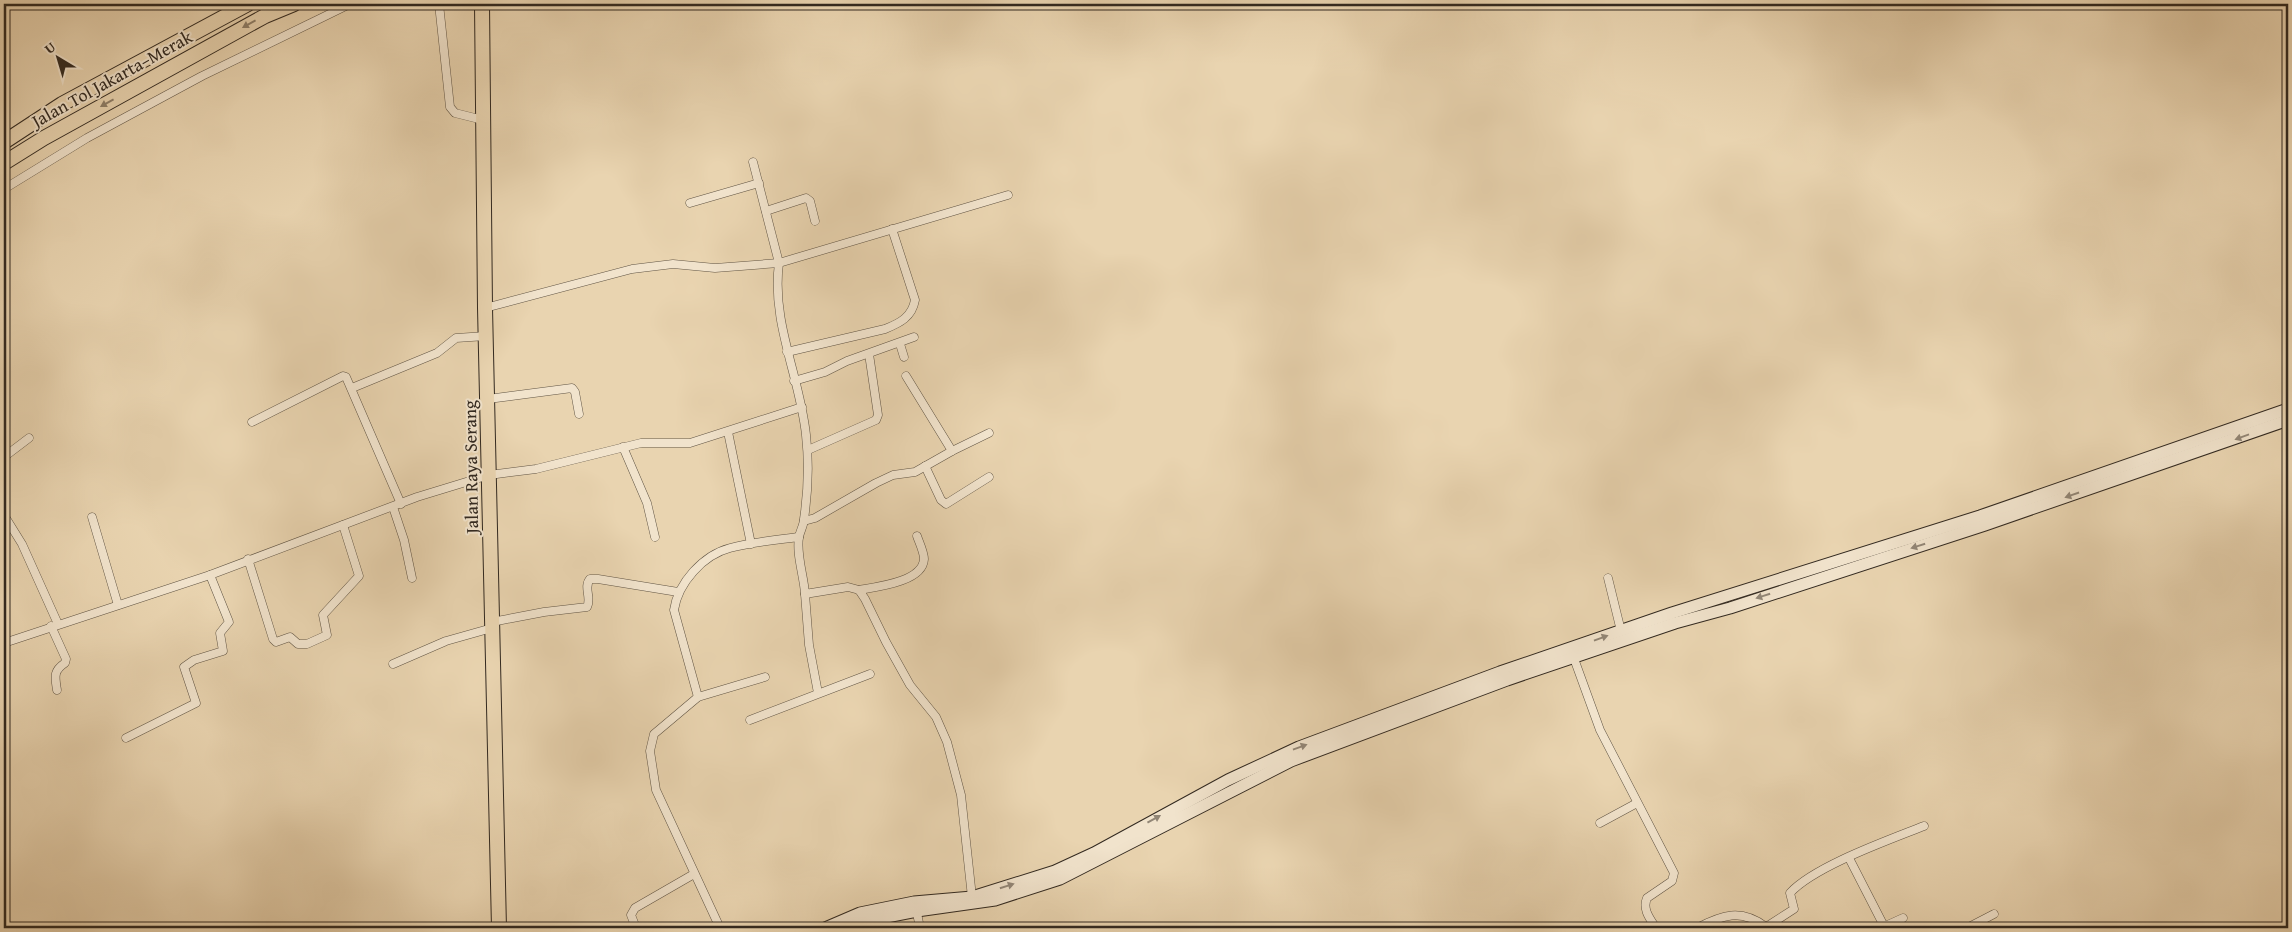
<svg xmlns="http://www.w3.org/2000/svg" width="2292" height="932" font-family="'Gentium Book Plus',serif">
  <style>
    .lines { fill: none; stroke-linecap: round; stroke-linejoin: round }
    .street-casing { stroke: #605444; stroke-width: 9 }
    .secondary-casing { stroke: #322920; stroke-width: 13 }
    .highway-casing { stroke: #322920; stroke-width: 16 }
    .street { stroke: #f1e3cc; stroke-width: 8 }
    .secondary { stroke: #f1e3cc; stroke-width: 11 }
    .highway { stroke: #e9d4b0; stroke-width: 14 }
    .oneway { fill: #8e7e68 }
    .oneway2 { fill: #928676 }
    .labels { text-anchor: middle; stroke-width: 4; stroke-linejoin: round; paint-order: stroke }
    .street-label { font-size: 18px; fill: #322920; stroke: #f1e3cc }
  </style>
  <rect width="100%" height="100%" fill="#e9d4b0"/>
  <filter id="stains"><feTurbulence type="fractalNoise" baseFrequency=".004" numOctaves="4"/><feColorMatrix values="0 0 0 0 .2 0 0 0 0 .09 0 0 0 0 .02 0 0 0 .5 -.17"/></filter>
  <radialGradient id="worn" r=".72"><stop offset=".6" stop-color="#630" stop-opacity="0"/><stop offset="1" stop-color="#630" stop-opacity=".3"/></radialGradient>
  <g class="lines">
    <defs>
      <g id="street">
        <polyline points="439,4 450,107 455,113 483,120"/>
        <path d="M 753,162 L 779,263 C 771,322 800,377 806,435 C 809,462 808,492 804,519 C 804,525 800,531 799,537 C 796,555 804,576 805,594 L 848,587 L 859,590 L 865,599 L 886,642 L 910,685 L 936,717 L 947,742 L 961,795 L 972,897"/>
        <polyline points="4,189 87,138 202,76 350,4"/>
        <polyline points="690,203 759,183"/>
        <polyline points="766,211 806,198 810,201 815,221"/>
        <polyline points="485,308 632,269 673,264 715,268 779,263 1008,195"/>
        <polyline points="900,344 904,357"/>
        <path d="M 787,352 L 885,329 C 900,323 912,317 915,300 L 892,229"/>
        <polyline points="906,376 952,451"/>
        <polyline points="794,381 825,372 847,361 914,337"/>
        <polyline points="352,388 437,353 456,338 486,336"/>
        <polyline points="488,399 572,388 575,392 579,414"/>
        <polyline points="252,422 343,376 346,377 401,504"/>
        <polyline points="728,432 751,544"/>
        <polyline points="623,447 647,503 655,537"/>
        <polyline points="808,450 876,420 878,415 869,354"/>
        <polyline points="4,457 29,438"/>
        <polyline points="925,466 941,500 946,504 989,477"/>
        <polyline points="393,507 404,540 412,578"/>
        <polyline points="4,515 22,544 58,624"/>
        <polyline points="92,517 118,605"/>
        <polyline points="804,521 815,518 876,483 893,475 915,472 952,451 989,433"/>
        <polyline points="248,559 273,639 276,642 290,637 298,644 307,644 327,635 323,615 359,576 343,525"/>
        <polyline points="1608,578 1621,631"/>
        <path d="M 859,590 C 876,587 923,582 924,559 C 924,552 919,542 917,536"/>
        <polyline points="805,594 809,645 818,693"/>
        <path d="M 492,622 L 544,612 L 587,607 C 592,598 583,587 590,579 L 598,579 L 678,592"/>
        <path d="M 51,626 L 66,659 L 65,663 C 53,671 55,677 57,690"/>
        <polyline points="4,643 210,575 417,497 489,475 536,469 641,443 690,443 802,407"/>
        <path d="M 1572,653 L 1600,730 L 1674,873 L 1672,881 L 1647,898 C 1642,909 1650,919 1656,928"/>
        <polyline points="393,664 446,641 492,628"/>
        <path d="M 698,697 L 674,610 C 678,583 703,555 730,548 C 752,542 776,540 799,537"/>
        <polyline points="750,720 870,674"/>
        <polyline points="126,738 196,703 184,667 194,660 223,651 220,633 229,622 210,575"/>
        <polyline points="1600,823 1637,803"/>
        <polyline points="1849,858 1885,928"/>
        <polyline points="916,908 920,928"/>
        <polyline points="636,928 631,915 635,908 694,874"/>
        <polyline points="720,928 656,790 650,751 654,734 660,729 698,697 765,677"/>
        <path d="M 1697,928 C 1722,915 1741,908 1766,927 L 1794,909 L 1790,893 C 1815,866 1889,840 1924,826"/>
        <polyline points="1881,928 1903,918"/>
        <polyline points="1967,928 1994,914"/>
      </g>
      <g id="secondary">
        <polyline points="825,928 860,913 914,902 972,897 1055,871 1094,853 1228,780 1299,747 1500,672 1672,613 1980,516 2288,409"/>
        <polyline points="847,928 866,921 917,911 995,900 1060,879 1291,761 1507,680 1675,623 1730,608 1985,525 2288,420"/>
      </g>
      <g id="highway">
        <polyline points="482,4 485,308 499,928"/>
        <polyline points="4,142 62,104 248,4"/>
        <polyline points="4,163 44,138 265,16 294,4"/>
      </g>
    </defs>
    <use href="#street" class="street-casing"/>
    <use href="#secondary" class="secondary-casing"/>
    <use href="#highway" class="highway-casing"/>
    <use href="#street" class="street"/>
    <use href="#secondary" class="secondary"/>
    <use href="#highway" class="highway"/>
  </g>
  <defs><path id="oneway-solid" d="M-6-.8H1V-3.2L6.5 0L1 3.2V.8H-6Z" transform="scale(1.25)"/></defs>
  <g class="oneway">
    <use href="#oneway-solid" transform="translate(249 24) rotate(151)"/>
    <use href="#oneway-solid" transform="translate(107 103) rotate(151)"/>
  </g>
  <g class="oneway2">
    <use href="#oneway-solid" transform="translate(2242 437) rotate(160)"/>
    <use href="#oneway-solid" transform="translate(2072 495) rotate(161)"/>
    <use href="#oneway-solid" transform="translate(1918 546) rotate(163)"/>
    <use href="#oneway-solid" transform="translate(1763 596) rotate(162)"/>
    <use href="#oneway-solid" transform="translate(1601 638) rotate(-20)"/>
    <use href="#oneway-solid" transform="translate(1300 747) rotate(-20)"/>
    <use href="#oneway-solid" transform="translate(1154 819) rotate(-29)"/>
    <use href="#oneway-solid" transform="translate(1007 886) rotate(-18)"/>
  </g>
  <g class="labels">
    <g class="street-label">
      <text transform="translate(112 79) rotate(-29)" y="6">Jalan Tol Jakarta–Merak</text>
      <text transform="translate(471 467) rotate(-91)" y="6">Jalan Raya Serang</text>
    </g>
  </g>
  <rect width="2292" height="932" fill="none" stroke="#e9d4b0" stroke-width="20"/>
  <rect x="5" y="5" width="2282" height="922" fill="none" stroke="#322920" stroke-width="2.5"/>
  <rect x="10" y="10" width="2272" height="912" fill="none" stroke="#322920"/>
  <g transform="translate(58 58) rotate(322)" stroke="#f1e3cc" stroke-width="4" paint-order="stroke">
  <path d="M0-4L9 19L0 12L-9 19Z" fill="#322920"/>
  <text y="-8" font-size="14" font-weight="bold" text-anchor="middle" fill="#322920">U</text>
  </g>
  <rect width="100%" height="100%" filter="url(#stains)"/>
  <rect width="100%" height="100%" fill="url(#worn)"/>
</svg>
